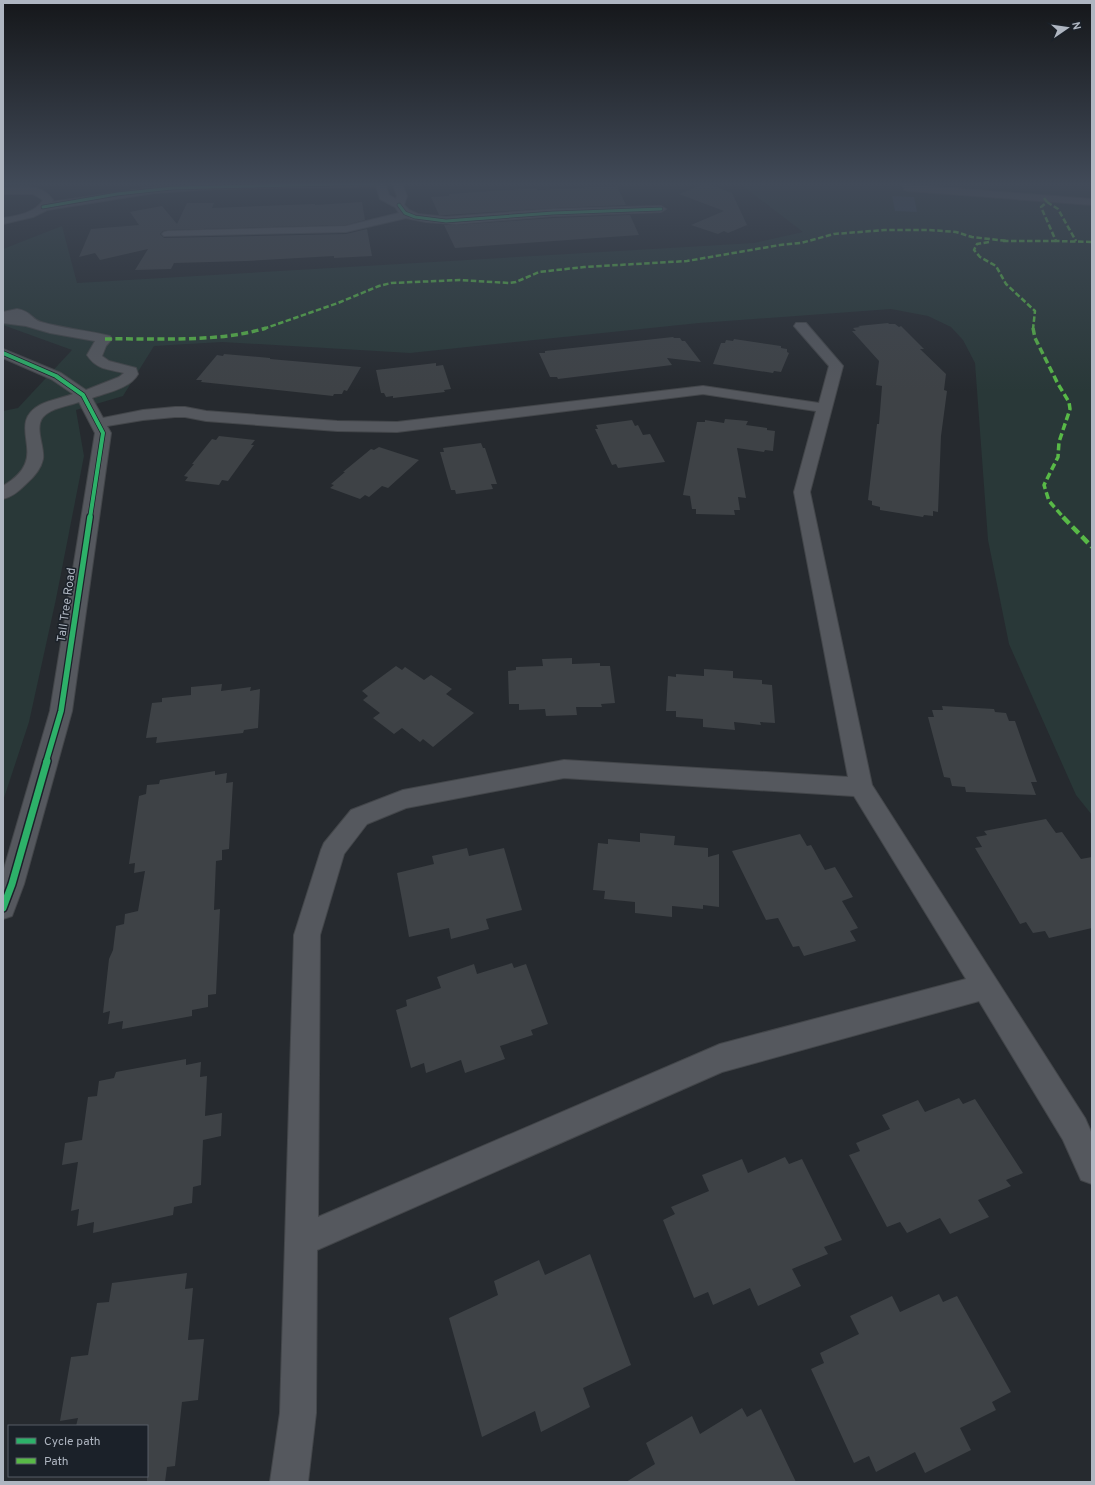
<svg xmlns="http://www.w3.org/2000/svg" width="1095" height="1485" font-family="Overpass,sans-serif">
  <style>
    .green { fill: #293838 }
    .water { fill: #374557 }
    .building { fill: #3e4246 }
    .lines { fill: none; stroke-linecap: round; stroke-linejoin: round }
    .minor-casing { stroke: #43464a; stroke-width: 2 }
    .minor { fill: #55585e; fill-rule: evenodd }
    .quiet-far2 { stroke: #58b947; stroke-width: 2.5; stroke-dasharray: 5.5 2.5; stroke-linecap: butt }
    .quiet-far1 { stroke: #58b947; stroke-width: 3.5; stroke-dasharray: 7 3.5; stroke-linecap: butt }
    .quiet { stroke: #58b947; stroke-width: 4.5; stroke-dasharray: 9 4.5; stroke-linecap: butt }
    .cycleway-far3-casing { stroke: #1b2129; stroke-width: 4.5 }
    .cycleway-far2-casing { stroke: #1b2129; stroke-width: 5.5 }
    .cycleway-far1-casing { stroke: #1b2129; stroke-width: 8 }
    .cycleway-casing { stroke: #1b2129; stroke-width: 10 }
    .cycleway-far3 { stroke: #2db169; stroke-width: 3 }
    .cycleway-far2 { stroke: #2db169; stroke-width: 4 }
    .cycleway-far1 { stroke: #2db169; stroke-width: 5.5 }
    .cycleway { stroke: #2db169; stroke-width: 7 }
    .labels { text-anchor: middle; stroke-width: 3; stroke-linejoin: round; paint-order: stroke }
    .street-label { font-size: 12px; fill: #afb6c1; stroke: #1b2129 }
  </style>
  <rect width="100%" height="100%" fill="#262a2f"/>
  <polygon class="green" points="739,183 1092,183 1092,815 1076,795 1009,644 988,540 975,363 963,340 951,327 928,316 891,309 699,323 410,353 222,342 154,346 123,396 76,410 84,456 56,599 29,722 3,801 3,411 18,408 72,350 3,325 3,249 62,226 77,283 754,243 803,232"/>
  <polygon class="water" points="892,196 914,197 917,212 895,211"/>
  <g class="building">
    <polygon points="706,183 732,193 747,225 728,233 724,231 718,234 691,225 724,211 679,194"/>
    <polygon points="617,186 626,205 553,208 446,215 439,215 431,197 449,196 449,194 537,188 538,190"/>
    <polygon points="362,202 365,220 346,225 168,230 163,231 160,234 164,238 346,234 367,229 372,256 334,258 334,256 246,261 174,263 171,269 135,270 148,249 100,260 95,253 79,257 91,229 139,225 130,212 140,210 162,206 177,224 187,203 214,203 212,208 315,204 315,205"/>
    <polygon points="630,215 639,235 455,248 444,225 456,225 553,218"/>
    <polygon points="888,323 889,324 895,324 899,327 901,326 924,349 920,349 946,374 944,390 947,391 941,436 938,512 933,511 933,516 924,515 923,517 880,510 880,507 872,505 872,501 868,500 877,424 879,424 882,386 876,385 879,361 852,331 856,331 853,328 860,327 858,326"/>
    <polygon points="673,337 674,338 680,338 682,341 685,341 701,362 667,358 672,365 558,379 557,377 550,377 539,353 545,353 545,351"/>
    <polygon points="734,339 781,346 781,348 787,349 787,352 789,353 781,372 774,371 773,373 713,364 721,343 725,343 726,340 733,341"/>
    <polygon points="224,354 270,358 270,359 361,367 347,391 344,390 342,394 334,394 333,396 201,382 202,380 196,380 217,355 223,356"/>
    <polygon points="436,363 436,366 443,365 451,389 444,390 445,392 393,398 393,396 386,397 384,393 381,393 376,370"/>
    <polygon points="725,419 748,421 746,425 767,428 767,430 775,431 773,451 765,450 764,452 737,448 746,498 738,497 740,510 734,510 735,515 696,514 696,509 692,509 690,496 683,495 697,422 705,422 705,420 724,423"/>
    <polygon points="632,420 635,426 638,425 643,435 650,434 665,462 618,468 616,464 612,465 595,429 598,429 596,425"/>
    <polygon points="219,436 255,440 251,445 254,445 228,481 222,480 219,485 185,481 188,477 184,476 194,464 192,464 212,439 216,440"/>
    <polygon points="481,443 483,448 485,448 497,484 491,484 493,489 456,494 455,490 451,490 440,452 444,452 443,448"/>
    <polygon points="379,447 419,460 388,488 382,486 369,497 365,495 360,499 330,488 334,485 331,484 345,472 343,472 371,449 374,450"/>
    <polygon points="572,658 572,664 600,663 600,666 610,666 615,703 601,704 602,707 576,707 577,715 546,716 545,709 519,710 519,704 509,704 508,671 516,670 516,667 543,666 542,659"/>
    <polygon points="396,666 402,670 405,667 424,680 431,675 452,689 446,694 474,713 433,747 423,739 420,742 402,728 394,734 373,718 380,713 363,700 368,696 362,691"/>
    <polygon points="704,669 733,671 733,678 762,680 762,684 772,685 775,723 760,722 761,725 734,722 735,730 703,727 703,719 676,717 676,711 666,711 668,676 676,677 676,674 704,676"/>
    <polygon points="222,684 221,691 251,687 250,691 260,689 258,728 244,730 243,733 156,743 157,737 146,738 152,703 162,702 162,698 191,695 191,687"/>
    <polygon points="942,706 994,709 995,712 1006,713 1009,721 1015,721 1028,758 1037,782 1031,782 1036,795 966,792 965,787 952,786 950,778 944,777 928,717 934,717 932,710 943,710"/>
    <polygon points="215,771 215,775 227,773 226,783 233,782 229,849 222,850 222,860 216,861 214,910 220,909 216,994 208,995 208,1007 192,1010 192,1016 122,1029 123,1021 108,1024 110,1011 103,1013 109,959 113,950 116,926 124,924 125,914 138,911 145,871 134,873 135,863 129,864 139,796 146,794 147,785 159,784 160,780"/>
    <polygon points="1046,819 1056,833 1062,832 1081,859 1092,857 1092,928 1049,938 1045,931 1033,933 1026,922 1020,924 975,848 982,847 976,837 987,835 984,831"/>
    <polygon points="640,833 675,836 674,845 708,848 708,857 719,854 719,907 703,905 703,909 672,906 672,917 635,913 635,902 604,899 605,891 593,890 598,843 608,844 608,839 640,842"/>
    <polygon points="800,834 807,846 811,845 825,870 835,867 853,897 842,901 858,928 850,931 856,941 804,956 799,946 793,947 778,918 766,920 732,851"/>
    <polygon points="467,848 469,856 504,848 522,910 486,919 489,929 451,939 449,928 409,937 397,873 434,864 432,856"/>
    <polygon points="512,963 514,968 526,964 548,1024 531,1030 533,1035 500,1046 505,1059 465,1073 461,1060 426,1073 424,1063 411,1068 396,1010 407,1006 406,1000 441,988 437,977 474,964 477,974"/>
    <polygon points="186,1059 186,1065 201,1062 200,1077 207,1076 205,1116 222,1113 221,1136 203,1140 201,1185 193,1187 192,1203 174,1207 173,1215 93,1233 94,1222 77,1226 79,1209 71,1211 78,1162 62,1165 65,1143 82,1140 88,1097 97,1096 99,1081 114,1078 116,1072"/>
    <polygon points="959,1098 963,1104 975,1099 1023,1173 1006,1180 1011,1186 978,1200 989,1217 950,1234 940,1218 907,1233 900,1222 887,1227 849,1155 860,1151 856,1143 890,1129 882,1115 918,1100 925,1112"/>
    <polygon points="785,1157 789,1164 802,1159 842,1240 824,1247 828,1254 792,1269 801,1286 758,1306 750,1288 713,1305 708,1292 694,1298 663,1220 675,1214 671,1207 709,1191 702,1175 742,1159 748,1173"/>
    <polygon points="590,1254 631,1365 583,1388 590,1407 541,1432 535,1411 482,1437 449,1318 498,1295 494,1281 539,1260 545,1275"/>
    <polygon points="187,1273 185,1289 193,1288 188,1340 204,1339 198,1400 182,1402 175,1466 167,1467 165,1482 147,1482 147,1426 76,1426 78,1418 60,1421 71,1357 88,1355 97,1303 109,1302 112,1283"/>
    <polygon points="939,1294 943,1302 957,1296 1011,1392 992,1402 996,1410 960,1428 971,1450 925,1473 915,1452 876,1472 869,1456 854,1463 811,1369 824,1363 820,1353 859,1334 850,1316 892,1296 900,1312"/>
    <polygon points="742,1408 747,1417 761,1409 796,1482 626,1482 655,1464 646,1443 692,1416 700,1434"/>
  </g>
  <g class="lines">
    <defs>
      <g id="minor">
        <path d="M 232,183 L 385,183 L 389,195 L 396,199 L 397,196 L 392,183 L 402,183 L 407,196 L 404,205 L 409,210 L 418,214 L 446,217 L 553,209 L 661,206 L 666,209 L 661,212 L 553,216 L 456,224 L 426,222 L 406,218 L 346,232 L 164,236 L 162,234 L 164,232 L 168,231 L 346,226 L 399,213 L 395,207 L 380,199 L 376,186 L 215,189 L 154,193 L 47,210 L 33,217 L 3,224 L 3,218 C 16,216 36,213 43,200 L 33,194 L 3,194 L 3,188 C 21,186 42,183 53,200 L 52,202 L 154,187 Z"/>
        <polygon points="902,183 912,183 913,185 1092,199 1092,205 908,191 904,190"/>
        <path d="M 17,309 C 31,311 31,319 41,322 C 64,329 87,330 110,336 L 112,339 L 106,346 L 102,356 L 109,361 L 136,368 L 138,374 C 131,388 106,393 92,398 L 103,418 L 143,410 L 175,407 L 185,407 L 206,411 L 337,421 L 397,422 L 703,386 L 819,403 L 829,366 L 794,326 L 796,323 L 806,323 L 843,366 L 810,492 L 872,785 L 1085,1118 L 1092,1134 L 1092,1184 L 1081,1180 L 1063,1140 L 979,1001 L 722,1072 L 317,1250 L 316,1413 L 308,1482 L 270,1482 L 280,1413 L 294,935 L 321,850 L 324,843 L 351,810 L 403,790 L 564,760 L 848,777 L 794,492 L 816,411 L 703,394 L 397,432 L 337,431 L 206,421 L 185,417 L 175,417 L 143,420 L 107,426 L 111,433 L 72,711 L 24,884 L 12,916 L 3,919 L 3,872 L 50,711 L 95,433 L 79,402 C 68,406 51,408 43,417 C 34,428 45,447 43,459 C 41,469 33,478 26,484 C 19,491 12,497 3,499 L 3,486 C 11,481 21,474 25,464 C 34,444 12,420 40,405 C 49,400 62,398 73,394 L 51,379 L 3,358 L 3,349 L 61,373 L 86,390 L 119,377 L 124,373 C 108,369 97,370 87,355 L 95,341 L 50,333 L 26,326 L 3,323 L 3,312 ZM 564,778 L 854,796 L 966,979 L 720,1044 L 318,1217 L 320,935 L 344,854 L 367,824 L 406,808 Z"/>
      </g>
    </defs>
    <use href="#minor" class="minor-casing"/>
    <use href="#minor" class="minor"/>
    <g class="quiet-far2">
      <polyline points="1044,198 1047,202 1041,207 1056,241 1092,242"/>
      <polyline points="1047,202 1058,209 1076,241"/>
      <polyline points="1003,241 1056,241"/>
      <polyline points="989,242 977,244 974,250 980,257 996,266 1006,284 1035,311 1033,329"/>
      <polyline points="263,329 338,303 379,286 391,283 460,280 509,283 516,282 539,272 584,267 687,261 780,245 801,243 834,234 885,230 929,230 956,232 972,237 1007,241"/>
    </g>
    <g class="quiet-far1">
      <polyline points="1033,328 1035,338 1058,384 1069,402 1070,409 1059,442 1058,457 1044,485 1049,501 1064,518"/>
      <path d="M 105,339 C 156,338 218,343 266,328"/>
    </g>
    <polyline class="quiet" points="1063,517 1092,547"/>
    <defs>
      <g id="cycleway-far3">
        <polyline points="399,205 405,213 415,217 446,221 553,213 661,209"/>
        <polyline points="43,207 117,194 172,188 379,183"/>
      </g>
      <polyline id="cycleway-far2" points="3,353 56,376 83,395 103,433 90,518"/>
      <polyline id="cycleway-far1" points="46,762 61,711 90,517"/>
      <polyline id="cycleway" points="3,908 12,884 47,761"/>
    </defs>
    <use href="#cycleway-far3" class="cycleway-far3-casing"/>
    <use href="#cycleway-far2" class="cycleway-far2-casing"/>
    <use href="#cycleway-far1" class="cycleway-far1-casing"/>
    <use href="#cycleway" class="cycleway-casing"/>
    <use href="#cycleway-far3" class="cycleway-far3"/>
    <use href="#cycleway-far2" class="cycleway-far2"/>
    <use href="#cycleway-far1" class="cycleway-far1"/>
    <use href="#cycleway" class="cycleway"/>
  </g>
  <linearGradient id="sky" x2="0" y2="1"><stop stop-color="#15171a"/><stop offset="0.47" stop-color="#414a58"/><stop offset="1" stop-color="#414a58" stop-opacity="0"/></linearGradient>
  <rect width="1095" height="391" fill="url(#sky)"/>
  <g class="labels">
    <g class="street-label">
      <text transform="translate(66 605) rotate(-82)" y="4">Tall Tree Road</text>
    </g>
  </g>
  <rect width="1095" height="1485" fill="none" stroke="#afb6c1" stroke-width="8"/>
  <rect x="8" y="1425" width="140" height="52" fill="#1b2129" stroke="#565d66"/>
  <rect x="16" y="1438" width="20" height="6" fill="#2db169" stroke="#565d66"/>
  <text x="44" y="1445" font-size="12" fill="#afb6c1">Cycle path</text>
  <rect x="16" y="1458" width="20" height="6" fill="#58b947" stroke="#565d66"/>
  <text x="44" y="1465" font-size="12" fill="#afb6c1">Path</text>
  <g transform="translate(1067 28) rotate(77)" stroke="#1b2129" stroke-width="3" paint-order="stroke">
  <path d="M0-3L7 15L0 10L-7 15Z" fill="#afb6c1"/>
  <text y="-6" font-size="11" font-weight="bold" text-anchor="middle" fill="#afb6c1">N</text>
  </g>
</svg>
